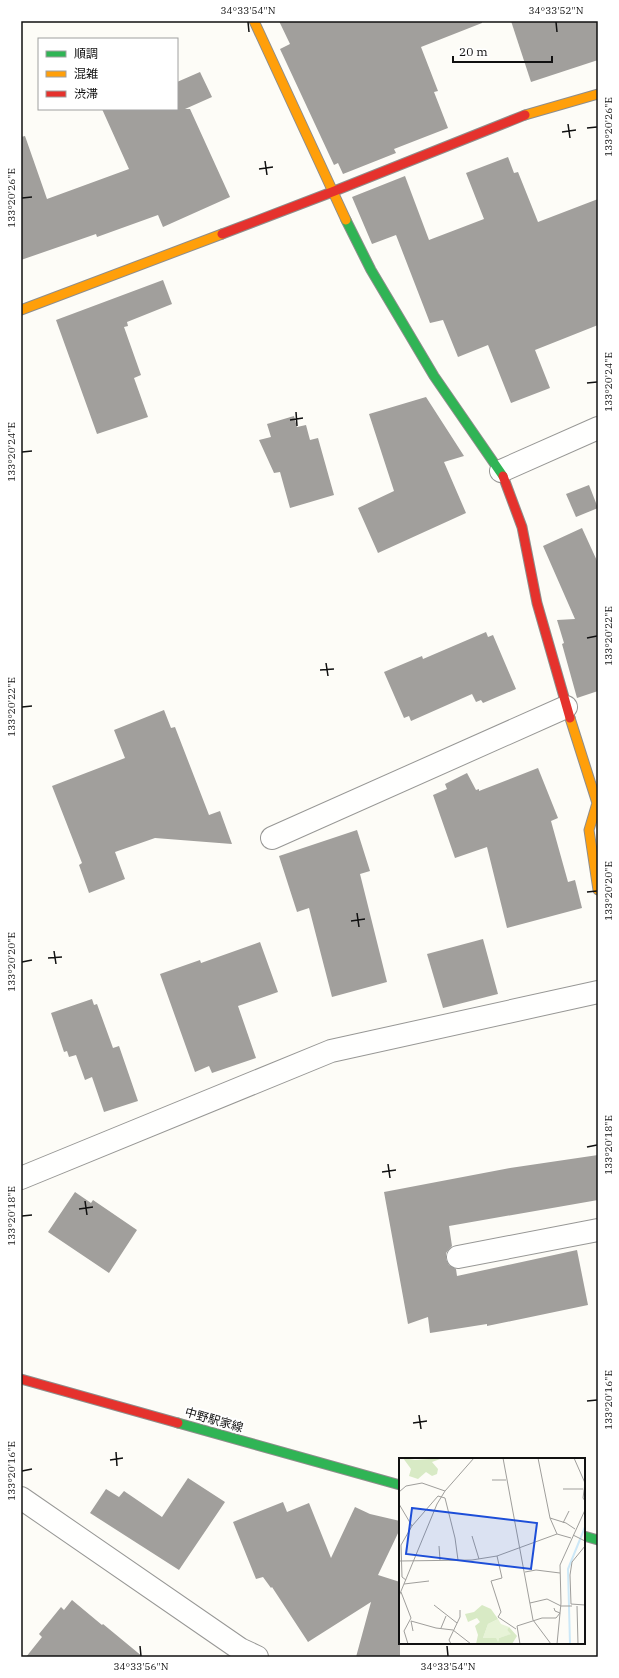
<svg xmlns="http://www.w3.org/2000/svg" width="619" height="1678" font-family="'IBM Plex Serif','Noto Sans JP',serif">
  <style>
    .building { fill: #a19f9c }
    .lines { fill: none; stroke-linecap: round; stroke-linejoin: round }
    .street-casing { stroke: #979795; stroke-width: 24 }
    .fast-casing { stroke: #8e8d8b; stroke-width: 11 }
    .slow-casing { stroke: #8e8d8b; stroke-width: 11 }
    .jam-casing { stroke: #8e8d8b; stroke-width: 11 }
    .street { stroke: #fffffe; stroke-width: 22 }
    .fast { stroke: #30b455; stroke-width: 9 }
    .slow { stroke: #ff9f0a; stroke-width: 9 }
    .jam { stroke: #e5322d; stroke-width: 9 }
    .ticks { fill: none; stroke: #111; stroke-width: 1.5 }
    .labels { text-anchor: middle; stroke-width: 4; stroke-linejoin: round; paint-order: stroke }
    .street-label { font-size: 12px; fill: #111; stroke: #fff }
    .inset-river { fill: none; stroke: #cde8f7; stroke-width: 2 }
    .inset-road { fill: none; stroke: #9f9e9b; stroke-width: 1 }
    .view { fill: #1d4ed8; fill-opacity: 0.15; stroke: #1d4ed8; stroke-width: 2 }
    .inset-edge { fill: none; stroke: #111; stroke-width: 2 }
    .neatline { fill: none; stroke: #111; stroke-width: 1.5 }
    .ticks-label { font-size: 10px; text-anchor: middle; fill: #111 }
  </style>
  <rect width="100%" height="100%" fill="#fdfcf7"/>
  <g class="building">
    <polygon points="279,21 482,21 482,23 421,47 438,91 434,92 448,128 394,149 396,153 343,174 338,163 334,165 280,49 290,44"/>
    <polygon points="511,21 598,21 598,60 531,82"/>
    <polygon points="200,72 212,97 185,109 190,109 230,197 163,227 158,215 97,237 96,234 21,260 21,137 25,136 47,199 129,169 102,109 177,109 177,82"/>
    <polygon points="508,157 514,173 518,172 538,222 598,199 598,325 535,350 550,388 511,403 488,345 458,357 443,320 430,323 396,235 372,244 352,197 405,176 429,240 484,219 466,173"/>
    <polygon points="163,280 172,304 127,322 128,326 124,327 141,375 134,378 148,417 97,434 56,320"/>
    <polygon points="426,397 464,456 444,462 466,513 378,553 358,508 394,491 369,414"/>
    <polygon points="294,416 297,427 306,425 310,440 318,438 334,495 290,508 280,472 274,473 259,440 271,437 267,424"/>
    <polygon points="589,485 598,508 576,517 566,494"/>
    <polygon points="582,528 598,563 598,691 577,698 562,644 564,643 557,620 575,619 543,546"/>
    <polygon points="486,632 488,637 493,635 516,689 483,703 481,700 476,702 472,694 411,721 409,716 404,718 384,672 422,656 423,659"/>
    <polygon points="164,710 171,728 175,727 209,815 220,811 232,844 155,838 115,852 125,879 89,893 79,865 82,863 52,786 125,758 114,730"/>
    <polygon points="538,768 558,818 551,821 568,882 575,880 582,908 507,928 487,847 455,858 433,795 447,789 445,784 467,773 476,790 479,789 479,791"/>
    <polygon points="357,830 370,871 360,874 387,982 332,997 309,908 297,912 279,856"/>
    <polygon points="483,939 498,994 443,1008 427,954"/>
    <polygon points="260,942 278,992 238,1006 256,1058 212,1073 209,1066 195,1072 160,974 200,960 201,963"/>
    <polygon points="92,999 94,1005 97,1004 113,1048 119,1046 138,1101 104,1112 92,1077 85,1080 76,1055 69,1057 67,1051 64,1052 51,1013"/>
    <polygon points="598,1155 598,1200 449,1226 452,1246 446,1253 446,1259 449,1265 456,1269 457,1276 577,1250 588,1305 487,1326 487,1324 430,1333 428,1317 408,1324 384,1192 510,1168"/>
    <polygon points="75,1192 91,1203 93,1200 137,1230 109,1273 48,1232"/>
    <polygon points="188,1478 225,1502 179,1570 90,1513 106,1489 119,1497 124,1491 162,1517"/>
    <polygon points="283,1502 287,1512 309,1503 331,1558 355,1507 370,1514 400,1521 400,1529 378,1575 400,1582 400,1657 356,1657 371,1602 308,1642 272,1587 271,1588 263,1577 256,1579 233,1522"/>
    <polygon points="72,1600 102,1625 103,1624 143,1657 26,1657 42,1637 39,1634 61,1607 64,1610"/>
  </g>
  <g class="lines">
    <defs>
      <g id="street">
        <polyline points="501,471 598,428"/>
        <polyline points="272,838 566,707"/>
        <polyline points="21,1178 331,1051 598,992"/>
        <polyline points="458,1257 598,1230"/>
        <polyline points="21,1498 240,1649 257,1657"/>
      </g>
      <g id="fast">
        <polyline points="346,220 371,270 434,376 503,476"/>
        <polyline points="178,1423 400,1485"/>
        <polyline points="584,1536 598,1540"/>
      </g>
      <g id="slow">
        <polyline points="254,21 346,220"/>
        <polyline points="525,115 598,94"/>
        <polyline points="21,310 222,234"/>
        <polyline points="570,718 597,803 589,830 598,890"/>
      </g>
      <g id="jam">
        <polyline points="222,234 332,192 525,115"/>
        <polyline points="503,476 522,527 537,603 570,718"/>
        <polyline points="21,1379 178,1423"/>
      </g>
    </defs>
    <use href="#street" class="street-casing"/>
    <use href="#fast" class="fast-casing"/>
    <use href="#slow" class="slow-casing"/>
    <use href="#jam" class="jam-casing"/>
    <use href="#street" class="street"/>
    <use href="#fast" class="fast"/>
    <use href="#slow" class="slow"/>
    <use href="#jam" class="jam"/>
  </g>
  <path class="ticks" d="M 248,22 L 249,32M 556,22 L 557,32M 568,124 L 570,138M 587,128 L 597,127M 562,132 L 576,130M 265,161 L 267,175M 259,169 L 273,167M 22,198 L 32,197M 587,383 L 597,382M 296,412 L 297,426M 290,420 L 303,418M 22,452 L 32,451M 587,638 L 597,636M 326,663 L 328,676M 320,670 L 334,669M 22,707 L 32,706M 587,892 L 597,891M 357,913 L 359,927M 351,921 L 365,919M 54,951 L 56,964M 48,958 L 62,957M 22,962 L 32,960M 587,1147 L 597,1145M 388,1164 L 390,1178M 382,1172 L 396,1170M 85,1201 L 87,1215M 79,1209 L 93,1207M 22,1216 L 32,1215M 587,1401 L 597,1400M 419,1415 L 421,1429M 413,1423 L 427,1421M 116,1452 L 117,1466M 110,1460 L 123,1458M 22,1471 L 32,1469M 140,1646 L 141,1656M 447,1646 L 448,1656"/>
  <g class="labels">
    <g class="street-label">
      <text transform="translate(214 1420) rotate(16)" y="4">中野駅家線</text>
    </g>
  </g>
  <g transform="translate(399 1458)">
    <rect width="186" height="186" fill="#fdfcf7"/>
    <path d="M 99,161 L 102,166 L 110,169 L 108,172 L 113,176 L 100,180 L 99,184 L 84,180 L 89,166 Z" fill="#e7f3d7"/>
    <path d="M 4,0 L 16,2 L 44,0 L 33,4 L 39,11 L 38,16 L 33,18 L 27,14 L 19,21 L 10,18 L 12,11 ZM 83,147 L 92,151 L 99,161 L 89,166 L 84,180 L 97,180 L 99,184 L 100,180 L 112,176 L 108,172 L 110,169 L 118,178 L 113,186 L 77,186 L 79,177 L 76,168 L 81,164 L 78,160 L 69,164 L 66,156 L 75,154 Z" fill="#d8eac5"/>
    <path class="inset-river" d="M 171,186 L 169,111 L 186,69"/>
    <path class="inset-road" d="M 104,0 L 134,162 L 152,186M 139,0 L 151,60 L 158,76M 175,0 L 186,25 L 184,40 L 186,43M 93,22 L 107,22M 164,31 L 184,31M 0,34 L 7,28 L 23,25 L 46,33M 0,46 L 13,68M 151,60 L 167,65 L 176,71M 164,65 L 170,53M 174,77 L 186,83M 73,78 L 80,101M 40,88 L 41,102M 186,88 L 173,104 L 171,117 L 172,146 L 186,147M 98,98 L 103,120 L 92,123 L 102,154 L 99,159 L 117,171M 0,103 L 73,102 L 98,98 L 158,76 L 172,80M 126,114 L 137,112 L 161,115M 7,122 L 3,119 L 2,87 L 13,68 L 39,38 L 46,40 L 56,80 L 59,102M 5,126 L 30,123M 2,134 L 12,160 L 5,173 L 9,186M 0,138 L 38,46 L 46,33 L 75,0M 131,145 L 148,141 L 162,148 L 173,148M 35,147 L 58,165M 178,148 L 179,186M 42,170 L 47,158M 14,173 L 12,163 L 37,170 L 54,172 L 72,186M 52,186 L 50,182 L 61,159 L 61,152M 121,186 L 118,168 L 143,160 L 157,160 L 161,155 L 156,153 L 155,150M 158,186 L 162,145 L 161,107 L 186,52"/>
    <path class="view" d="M 13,50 L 138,65 L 132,111 L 7,96 Z"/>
    <rect width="186" height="186" class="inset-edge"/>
  </g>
  <rect width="619" height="1678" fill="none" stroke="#ffffff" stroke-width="44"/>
  <rect x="38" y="38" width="140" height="72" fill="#ffffff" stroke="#a0a0a0"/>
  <rect x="46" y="51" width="20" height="6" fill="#30b455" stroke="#a0a0a0"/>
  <text x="74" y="58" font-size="12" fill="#111111">順調</text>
  <rect x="46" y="71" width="20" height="6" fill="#ff9f0a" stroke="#a0a0a0"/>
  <text x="74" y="78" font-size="12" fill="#111111">混雑</text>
  <rect x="46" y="91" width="20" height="6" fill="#e5322d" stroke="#a0a0a0"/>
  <text x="74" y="98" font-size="12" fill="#111111">渋滞</text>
  <path d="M453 56v6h99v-6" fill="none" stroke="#111111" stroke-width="2"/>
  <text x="459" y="56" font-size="12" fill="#111111" stroke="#ffffff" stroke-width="3" paint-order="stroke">20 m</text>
  <rect x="22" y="22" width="575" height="1634" class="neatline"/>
  <g class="ticks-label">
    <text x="248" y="14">34°33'54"N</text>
    <text x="556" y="14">34°33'52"N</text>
    <text transform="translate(608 127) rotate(-90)" y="4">133°20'26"E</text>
    <text transform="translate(11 198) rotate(-90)" y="4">133°20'26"E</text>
    <text transform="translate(608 382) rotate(-90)" y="4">133°20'24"E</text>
    <text transform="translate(11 452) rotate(-90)" y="4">133°20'24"E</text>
    <text transform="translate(608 636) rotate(-90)" y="4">133°20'22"E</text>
    <text transform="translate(11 707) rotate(-90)" y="4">133°20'22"E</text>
    <text transform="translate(608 891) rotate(-90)" y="4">133°20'20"E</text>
    <text transform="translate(11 962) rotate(-90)" y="4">133°20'20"E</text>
    <text transform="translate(608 1145) rotate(-90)" y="4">133°20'18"E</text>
    <text transform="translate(11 1216) rotate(-90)" y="4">133°20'18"E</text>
    <text transform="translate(608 1400) rotate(-90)" y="4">133°20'16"E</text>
    <text transform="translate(11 1471) rotate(-90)" y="4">133°20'16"E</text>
    <text x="141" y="1670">34°33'56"N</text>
    <text x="448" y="1670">34°33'54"N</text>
  </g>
</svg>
